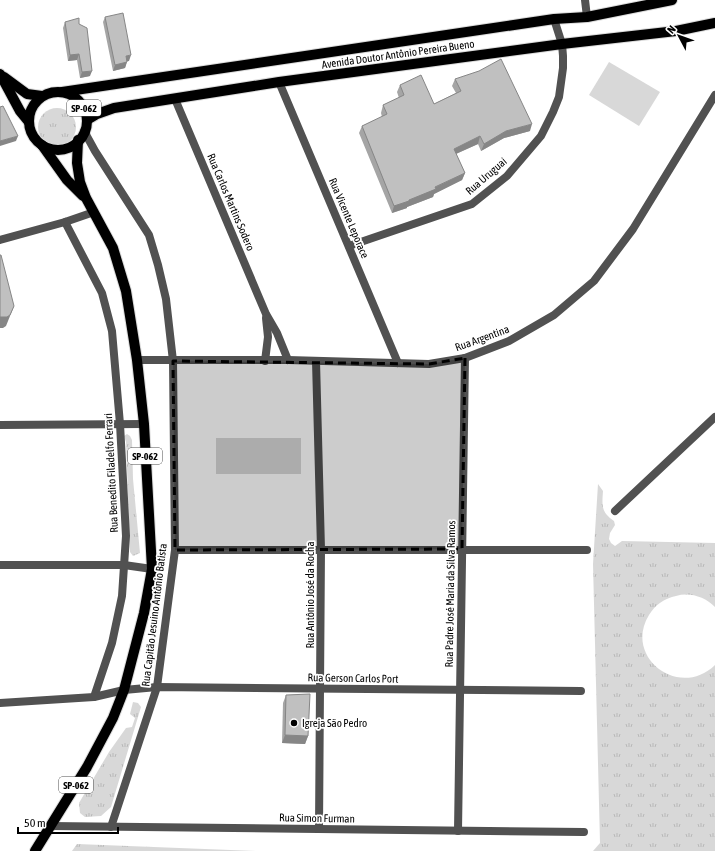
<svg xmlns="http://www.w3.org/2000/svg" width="715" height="851" font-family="'Asap Condensed',sans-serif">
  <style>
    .grass { fill: url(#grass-tufts) }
    .garden { fill: #d8d8d8 }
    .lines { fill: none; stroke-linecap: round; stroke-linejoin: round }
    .primary-casing { stroke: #dbdbdb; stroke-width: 12 }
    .minor { stroke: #515151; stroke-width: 8 }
    .primary { stroke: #000; stroke-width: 10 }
    .wall { fill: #a5a5a5 }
    .shaded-wall { fill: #868686 }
    .building { fill: #c0c0c0; stroke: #868686 }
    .marked { fill: #000; fill-opacity: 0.2; stroke: #000; stroke-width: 3; stroke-dasharray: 8 5; stroke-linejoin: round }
    .poi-dot { fill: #000; stroke: #fff; stroke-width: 1.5 }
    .labels { text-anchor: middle; stroke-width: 3.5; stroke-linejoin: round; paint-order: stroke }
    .shield { fill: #fff; stroke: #4c4c4c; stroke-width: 1 }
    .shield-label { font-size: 10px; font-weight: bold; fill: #000 }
    .street-label { font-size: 11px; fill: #000; stroke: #fff }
    .poi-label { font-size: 11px; fill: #000; stroke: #fff; text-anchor: start }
  </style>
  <defs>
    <pattern id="grass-tufts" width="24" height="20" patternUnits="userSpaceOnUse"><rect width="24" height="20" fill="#d8d8d8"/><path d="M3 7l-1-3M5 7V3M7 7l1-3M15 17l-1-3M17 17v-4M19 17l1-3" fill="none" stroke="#b8b8b8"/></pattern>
  </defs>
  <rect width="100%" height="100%" fill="#fff"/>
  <g class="grass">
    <circle cx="57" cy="127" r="19"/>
    <polygon points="127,434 130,436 132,440 133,479 140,553 133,556 130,552 126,442 124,436"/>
    <path d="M 598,484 L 603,491 C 602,506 601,512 614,521 L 615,525 L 610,533 L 609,539 L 611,543 L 615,546 L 622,541 L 715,543 L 715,607 C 705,597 690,592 676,596 C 665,598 655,605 649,615 C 623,657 679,700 715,665 L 715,851 L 593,851 L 600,843 L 593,564 Z"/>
    <polygon points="133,702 138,703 141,707 111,807 101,816 85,817 80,813 79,803 109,752 126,728 132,727 135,718 130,714"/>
    <polygon points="77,844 256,851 72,851"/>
  </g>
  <g class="garden">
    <polygon points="609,62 660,92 639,126 589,95"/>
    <rect x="216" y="438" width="85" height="36"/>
  </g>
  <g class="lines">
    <defs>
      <g id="primary">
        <polyline points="0,74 20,111 29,122"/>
        <polyline points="4,77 27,94 42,96"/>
        <polyline points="62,92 554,19 587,17 672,0"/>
        <circle cx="58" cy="121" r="29"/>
        <polyline points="87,120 97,114 114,108 279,82 562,44 676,31 715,23"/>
        <polyline points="42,145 67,180 83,196"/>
        <polyline points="35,851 87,767 113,718 124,690 144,613 152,569 144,424 137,360 126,291 113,248 86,198 80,182 77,163 78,140"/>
      </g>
    </defs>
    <use href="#primary" class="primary-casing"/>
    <g class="minor">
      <polyline points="585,0 587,17"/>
      <polyline points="279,82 398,363"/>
      <polyline points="175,99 266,314 277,333 288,360"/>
      <polyline points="84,131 95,151 149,235 158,265 166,299 173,361 175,550 157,687 111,827"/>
      <polyline points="65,222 102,293 112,331 120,424 126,536 122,596 112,643 94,697"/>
      <polyline points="0,240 65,222 94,212"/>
      <polyline points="349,246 472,204 507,176 541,136 553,112 559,97 563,68 563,56 562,44 554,19"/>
      <polyline points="137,360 288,360 429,364 465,358 509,341 554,315 594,281 633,229 715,95"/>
      <polyline points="265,361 268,337 266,318"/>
      <polyline points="316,361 321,549 319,829"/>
      <polyline points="0,425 144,424"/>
      <polyline points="615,511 715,417"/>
      <polyline points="175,550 587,550"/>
      <polyline points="0,565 124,565 152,569"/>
      <polyline points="0,703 94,697 124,690 157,687 581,691"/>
      <polyline points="50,826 584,832"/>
      <polyline points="458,831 465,358"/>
    </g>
    <use href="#primary" class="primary"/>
  </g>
  <g class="wall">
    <polygon points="105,17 129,61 127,61 125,68 113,71 103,22"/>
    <polygon points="65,22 79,24 90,76 80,78 77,60 68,61 63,28"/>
    <polygon points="455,79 530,131 504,138 481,151 478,144 456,154 465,173 462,180 434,194 433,197 407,207 407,208 392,213 359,133 362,126 382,117 381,113 383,105 399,98 397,92 400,85 434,104 456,93 452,86"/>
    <polygon points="286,695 308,736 305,744 282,743 283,703"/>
  </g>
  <g class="shaded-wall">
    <polygon points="79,54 77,60 68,61 70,55"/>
    <polygon points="131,55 129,61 124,62 126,56"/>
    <polygon points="127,62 125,68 113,71 115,65"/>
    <polygon points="92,71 90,76 80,78 82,72"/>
    <polygon points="532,124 530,131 504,138 481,151 484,144 506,131"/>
    <polygon points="18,136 16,141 0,146 0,141"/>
    <polygon points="480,136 478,144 451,156 454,149"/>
    <polygon points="465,173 462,180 434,194 433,197 407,207 407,208 392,213 394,206 409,200"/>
    <polygon points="14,306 6,326 3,328 0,328 0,317"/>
    <polygon points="285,735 308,736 305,744 282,743"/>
  </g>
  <g class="building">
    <polygon points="123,13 131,55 126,56 127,62 115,65 105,17"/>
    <polygon points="79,18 79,24 87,28 92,71 82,72 79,54 70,55 65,22"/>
    <polygon points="501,59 532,124 506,131 484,144 480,136 454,149 465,173 435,187 436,189 409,200 409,201 394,206 362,126 387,114 383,105 404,95 400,85 421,75 434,104 461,91 455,79 479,71"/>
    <polygon points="3,106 18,136 0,141 0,107"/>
    <polygon points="0,255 1,255 14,306 10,315 7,317 0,317"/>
    <polygon points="310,694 308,736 285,735 286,695"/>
  </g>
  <path class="marked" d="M 465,358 L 462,549 L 175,550 L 173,361 L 429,364 Z"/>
  <circle class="poi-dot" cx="294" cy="723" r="4"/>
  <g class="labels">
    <g class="shield">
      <rect x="67" y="100" width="34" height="16" rx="3"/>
      <rect x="128" y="448" width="34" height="16" rx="3"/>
      <rect x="59" y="777" width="34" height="16" rx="3"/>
    </g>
    <g class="shield-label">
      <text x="84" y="112">SP-062</text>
      <text x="145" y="460">SP-062</text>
      <text x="76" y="789">SP-062</text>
    </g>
    <g class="street-label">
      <text transform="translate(398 54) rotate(-8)" y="4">Avenida Doutor Antônio Pereira Bueno</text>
      <text transform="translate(486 176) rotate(-41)" y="4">Rua Uruguai</text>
      <text transform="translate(231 202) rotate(67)" y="4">Rua Carlos Martins Sodero</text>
      <text transform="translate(349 218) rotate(67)" y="4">Rua Vicente Leporace</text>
      <text transform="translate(482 338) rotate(-20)" y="4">Rua Argentina</text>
      <text transform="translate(111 473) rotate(-93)" y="4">Rua Benedito Filadelfo Ferrari</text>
      <text transform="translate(450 594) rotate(-89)" y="4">Rua Padre José Maria da Silva Ramos</text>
      <text transform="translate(310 595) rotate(-90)" y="4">Rua Antônio José da Rocha</text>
      <text transform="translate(154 615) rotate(-83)" y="4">Rua Capitão Jesuino Antônio Batista</text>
      <text transform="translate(353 678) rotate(1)" y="4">Rua Gerson Carlos Port</text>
      <text transform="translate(317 818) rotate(1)" y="4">Rua Simon Furman</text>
    </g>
    <g class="poi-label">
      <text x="302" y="727">Igreja São Pedro</text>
    </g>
  </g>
  <g transform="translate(679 36) rotate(311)" stroke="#ffffff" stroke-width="3" paint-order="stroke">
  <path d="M0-3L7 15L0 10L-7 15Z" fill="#000000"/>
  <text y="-6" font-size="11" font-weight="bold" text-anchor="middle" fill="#000000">N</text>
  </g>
  <path d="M18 827v6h100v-6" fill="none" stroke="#000000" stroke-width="2"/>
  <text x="24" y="827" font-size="12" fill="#000000" stroke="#ffffff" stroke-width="3" paint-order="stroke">50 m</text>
</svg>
